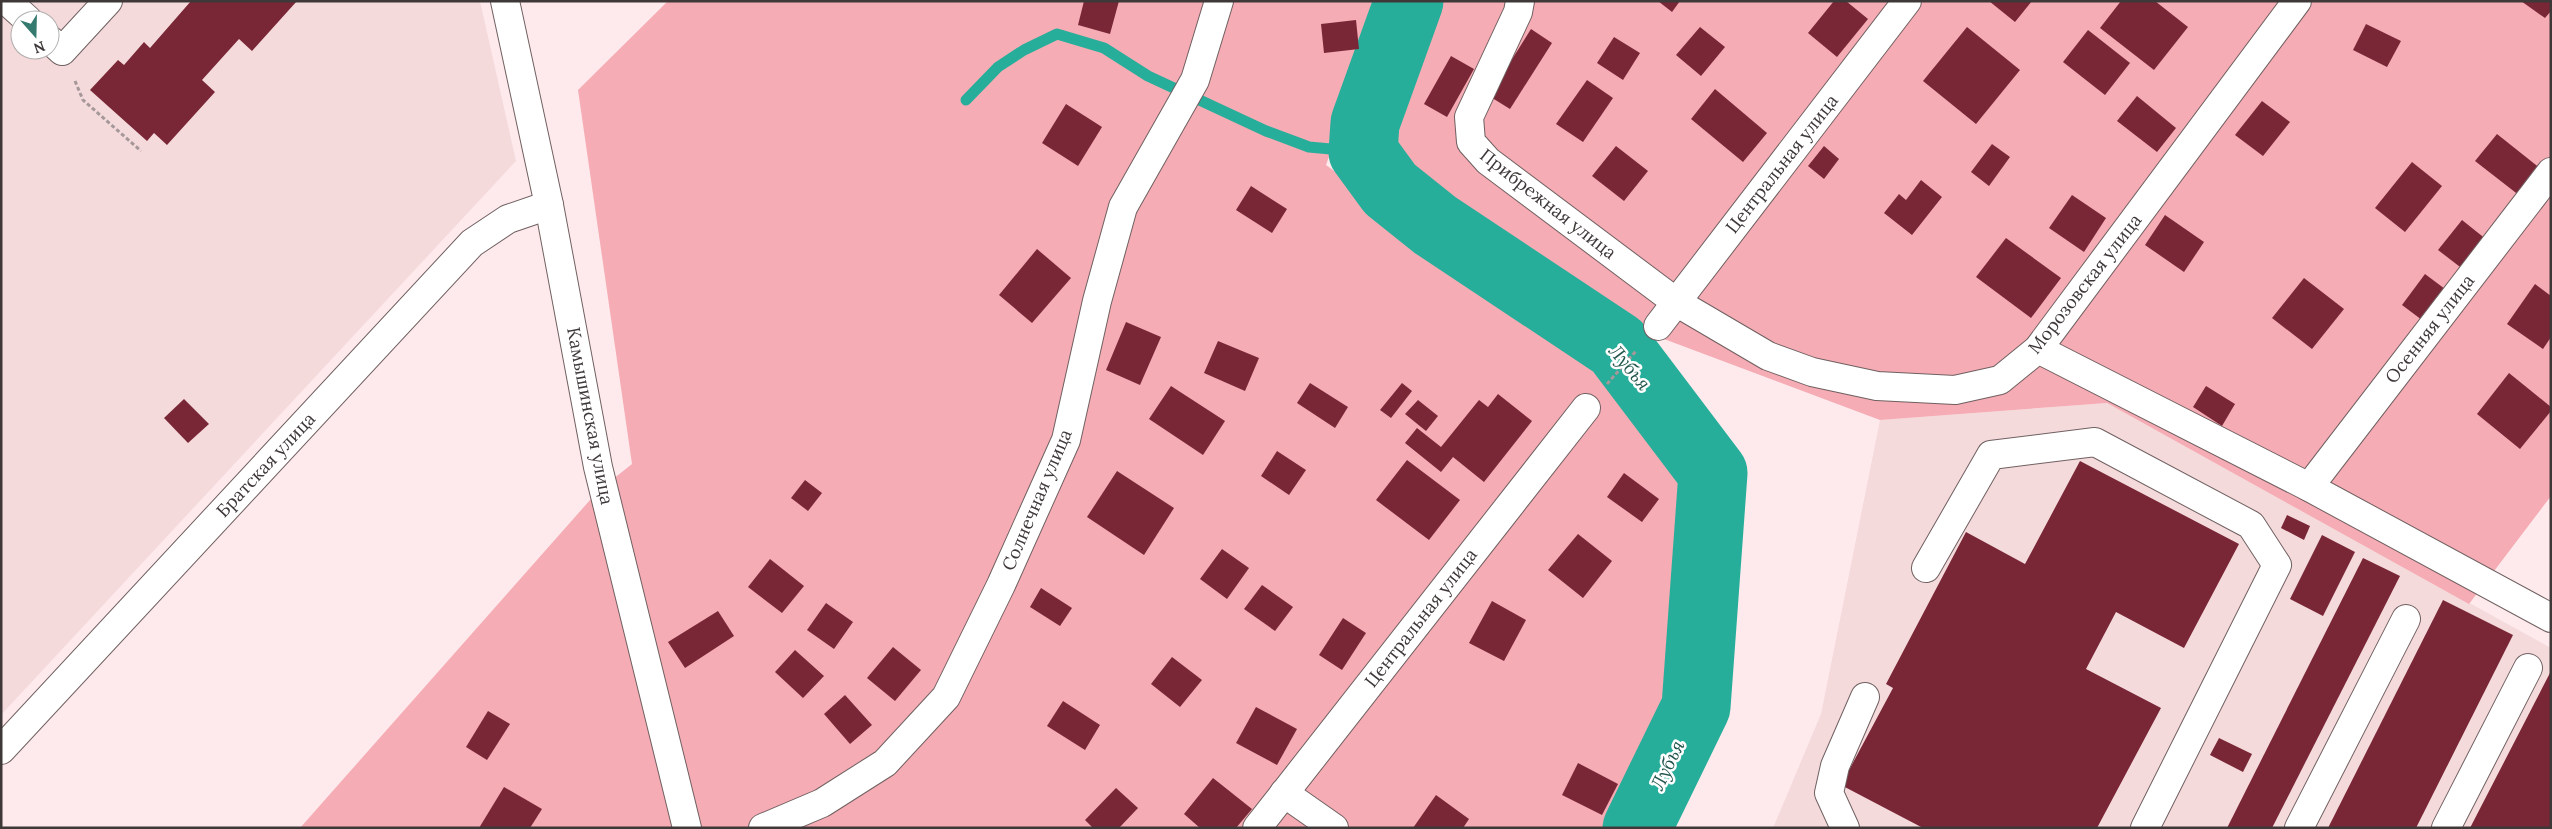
<svg xmlns="http://www.w3.org/2000/svg" width="2552" height="829" font-family="Lora,serif">
  <style>
    .built { fill: #f5dadc; fill-rule: evenodd }
    .green { fill: #f5acb4 }
    .lines { fill: none; stroke-linecap: round; stroke-linejoin: round }
    .stream { stroke: #27ae9b; stroke-width: 11 }
    .river { stroke: #27ae9b; stroke-width: 69 }
    .building { fill: #792737 }
    .minor-casing { stroke: #706061; stroke-width: 30 }
    .path { stroke: #a69899; stroke-width: 3; stroke-dasharray: 4 2.5; stroke-linecap: butt }
    .minor { stroke: #fff; stroke-width: 28 }
    .labels { text-anchor: middle; stroke-width: 5; stroke-linejoin: round; paint-order: stroke }
    .street-label { font-size: 18px; fill: #3f3838; stroke: #fff }
    .water-label { font-size: 19px; font-style: italic; fill: #23574e; stroke: #fff }
  </style>
  <rect width="100%" height="100%" fill="#feeaec"/>
  <g class="built">
    <path d="M 1,1 L 480,1 L 516,161 L 1,715 ZM 20,20 L 50,20 L 50,50 L 20,50 Z"/>
    <polygon points="2107,403 2551,648 2551,828 1773,828 1821,714 1880,420"/>
  </g>
  <g class="green">
    <polygon points="668,1 1384,1 1326,165 1590,357 1690,483 1679,701 1612,828 300,828 598,491 632,464 578,90"/>
    <polygon points="1438,1 2551,1 2551,496 2469,604 2107,403 1880,420 1664,339 1450,209 1389,141"/>
  </g>
  <g class="lines">
    <polyline class="stream" points="966,100 998,67 1024,50 1057,34 1104,48 1148,76 1266,131 1309,147 1363,152"/>
    <polyline class="river" points="1409,1 1365,123 1363,152 1390,189 1435,225 1617,346 1713,473 1696,707 1637,828"/>
  </g>
  <g class="building">
    <polygon points="191,1 297,1 252,51 239,39 202,80 215,92 167,145 154,133 147,141 90,90 118,60 124,65 144,42 150,48"/>
    <polygon points="1084,1 1119,1 1110,34 1078,25"/>
    <polygon points="1658,1 1680,1 1672,12"/>
    <polygon points="1834,1 1846,1 1868,19 1837,57 1808,33"/>
    <polygon points="1989,1 2032,1 2015,22"/>
    <polygon points="2121,1 2155,1 2188,27 2154,70 2100,28"/>
    <polygon points="2521,1 2551,1 2551,11 2545,18"/>
    <polygon points="1356,20 1359,49 1324,53 1321,24"/>
    <polygon points="2366,24 2401,41 2387,67 2353,50"/>
    <polygon points="1700,27 1725,47 1701,76 1676,55"/>
    <polygon points="1967,27 2020,70 1976,124 1923,81"/>
    <polygon points="1531,29 1552,43 1510,109 1489,96"/>
    <polygon points="2088,30 2130,63 2105,95 2063,62"/>
    <polygon points="1614,37 1640,53 1623,80 1597,63"/>
    <polygon points="1451,56 1474,69 1447,117 1424,104"/>
    <polygon points="1587,80 1613,98 1583,142 1556,124"/>
    <polygon points="1715,89 1767,133 1743,162 1691,119"/>
    <polygon points="2137,96 2176,128 2157,152 2117,121"/>
    <polygon points="2262,101 2290,122 2263,156 2235,135"/>
    <polygon points="1066,104 1102,127 1078,166 1042,143"/>
    <polygon points="2497,134 2541,169 2520,196 2475,161"/>
    <polygon points="1992,144 2010,157 1989,186 1971,172"/>
    <polygon points="1616,146 1648,171 1624,201 1592,176"/>
    <polygon points="1824,146 1839,159 1824,179 1808,166"/>
    <polygon points="2412,162 2442,186 2405,232 2375,208"/>
    <polygon points="1921,180 1942,197 1912,235 1884,213 1899,194 1906,200"/>
    <polygon points="1251,186 1287,209 1272,233 1236,210"/>
    <polygon points="2072,195 2106,218 2084,252 2049,228"/>
    <polygon points="2165,215 2204,242 2184,272 2145,245"/>
    <polygon points="2462,220 2487,240 2464,270 2438,250"/>
    <polygon points="2006,238 2061,278 2031,318 1976,277"/>
    <polygon points="1037,249 1071,278 1032,323 999,295"/>
    <polygon points="2425,274 2445,289 2422,320 2402,305"/>
    <polygon points="2304,278 2344,309 2312,349 2272,318"/>
    <polygon points="2535,284 2551,296 2551,337 2543,349 2507,324"/>
    <polygon points="1126,322 1161,337 1140,385 1106,370"/>
    <polygon points="1218,341 1259,358 1245,391 1204,373"/>
    <polygon points="2509,373 2551,407 2551,411 2520,449 2477,414"/>
    <polygon points="1310,383 1348,407 1335,428 1297,403"/>
    <polygon points="1402,383 1412,391 1391,418 1380,410"/>
    <polygon points="1171,386 1225,421 1203,455 1149,419"/>
    <polygon points="2206,386 2235,404 2222,426 2193,407"/>
    <polygon points="1498,394 1532,421 1484,482 1453,457 1441,472 1405,443 1417,428 1441,447 1479,400 1488,407"/>
    <polygon points="184,399 209,424 188,443 164,418"/>
    <polygon points="1418,400 1438,416 1426,431 1405,414"/>
    <polygon points="1277,451 1306,470 1289,495 1261,476"/>
    <polygon points="1407,460 1460,500 1429,540 1376,500"/>
    <polygon points="2080,461 2239,544 2184,648 2116,612 2086,669 2161,708 2097,828 1923,828 1841,785 1893,688 1886,684 1966,532 2025,564"/>
    <polygon points="1117,471 1174,508 1144,555 1087,517"/>
    <polygon points="1624,473 1659,499 1642,522 1607,497"/>
    <polygon points="805,480 822,493 808,511 791,498"/>
    <polygon points="2287,515 2310,526 2304,540 2281,528"/>
    <polygon points="1578,534 1612,561 1583,598 1548,570"/>
    <polygon points="2322,535 2355,552 2323,616 2290,599"/>
    <polygon points="1222,549 1249,568 1227,599 1200,579"/>
    <polygon points="2363,558 2400,576 2272,828 2227,828"/>
    <polygon points="770,559 804,586 782,613 748,587"/>
    <polygon points="1262,585 1293,607 1275,631 1244,609"/>
    <polygon points="1041,588 1072,608 1060,626 1030,607"/>
    <polygon points="2443,600 2513,635 2416,828 2328,828"/>
    <polygon points="1492,601 1526,620 1504,661 1469,643"/>
    <polygon points="826,603 853,622 834,649 807,630"/>
    <polygon points="718,611 734,636 685,668 668,642"/>
    <polygon points="1343,618 1366,633 1342,670 1319,655"/>
    <polygon points="893,647 921,670 895,701 867,678"/>
    <polygon points="795,650 824,676 803,698 775,672"/>
    <polygon points="1172,657 1202,680 1180,707 1151,684"/>
    <polygon points="2551,671 2551,828 2470,828"/>
    <polygon points="845,695 872,725 850,744 824,714"/>
    <polygon points="1063,701 1100,725 1085,750 1047,726"/>
    <polygon points="1256,707 1297,729 1277,765 1236,743"/>
    <polygon points="488,711 510,724 487,760 466,747"/>
    <polygon points="2219,738 2252,754 2243,772 2210,755"/>
    <polygon points="1578,763 1618,784 1602,815 1562,795"/>
    <polygon points="1213,778 1252,809 1236,828 1200,828 1184,814"/>
    <polygon points="504,787 542,809 530,828 479,828"/>
    <polygon points="1116,788 1138,808 1119,828 1093,828 1085,820"/>
    <polygon points="1436,795 1469,819 1463,828 1413,828"/>
  </g>
  <g class="lines">
    <defs>
      <g id="minor">
        <polyline points="7,1 28,20"/>
        <polyline points="505,1 549,205 598,467 687,828"/>
        <polyline points="1520,1 1518,12 1469,117 1471,142 1488,161 1676,302 1768,356 1812,372 1877,386 1955,390 2000,380 2038,349 2297,1"/>
        <polyline points="50,40 62,51 108,1"/>
        <polyline points="1658,326 1907,1"/>
        <polyline points="2038,349 2309,487 2551,618"/>
        <polyline points="2309,487 2551,172"/>
        <polyline points="1926,568 1991,455 2095,442 2251,525 2277,565 2145,828"/>
        <polyline points="1,750 472,243 508,219 549,205"/>
        <polyline points="1284,793 1334,828"/>
        <polyline points="763,828 822,803 885,763 946,697 1001,585 1066,440 1097,301 1123,207 1195,80 1219,1"/>
        <polyline points="1257,828 1586,408"/>
        <polyline points="1845,828 1829,793 1835,766 1865,697"/>
        <polyline points="2299,828 2406,619"/>
        <polyline points="2446,828 2528,668"/>
      </g>
    </defs>
    <use href="#minor" class="minor-casing"/>
    <g class="path">
      <polyline points="75,81 83,100 141,151"/>
      <polyline points="1607,384 1636,351"/>
    </g>
    <use href="#minor" class="minor"/>
  </g>
  <g class="labels">
    <g class="street-label">
      <text transform="translate(1782 164) rotate(-52)" y="6">Центральная улица</text>
      <text transform="translate(1548 204) rotate(38)" y="6">Прибрежная улица</text>
      <text transform="translate(2085 284) rotate(-52)" y="6">Морозовская улица</text>
      <text transform="translate(2430 329) rotate(-52)" y="6">Осенняя улица</text>
      <text transform="translate(590 416) rotate(79)" y="6">Камышинская улица</text>
      <text transform="translate(266 465) rotate(-47)" y="6">Братская улица</text>
      <text transform="translate(1037 500) rotate(-67)" y="6">Солнечная улица</text>
      <text transform="translate(1421 618) rotate(-52)" y="6">Центральная улица</text>
    </g>
    <g class="water-label">
      <text transform="translate(1630 367) rotate(50)" y="7">Лубья</text>
      <text transform="translate(1667 765) rotate(-64)" y="7">Лубья</text>
    </g>
  </g>
  <rect width="2552" height="829" fill="none" stroke="#3f3838" stroke-width="5"/>
  <g transform="translate(35 35) rotate(160)"><circle r="24" fill="#ffffff" stroke="#b2afaf"/>
  <path d="M0-4L9 19L0 12L-9 19Z" fill="#357a6e"/>
  <text y="-8" font-size="14" font-weight="bold" text-anchor="middle" fill="#3f3838">N</text>
  </g>
</svg>
